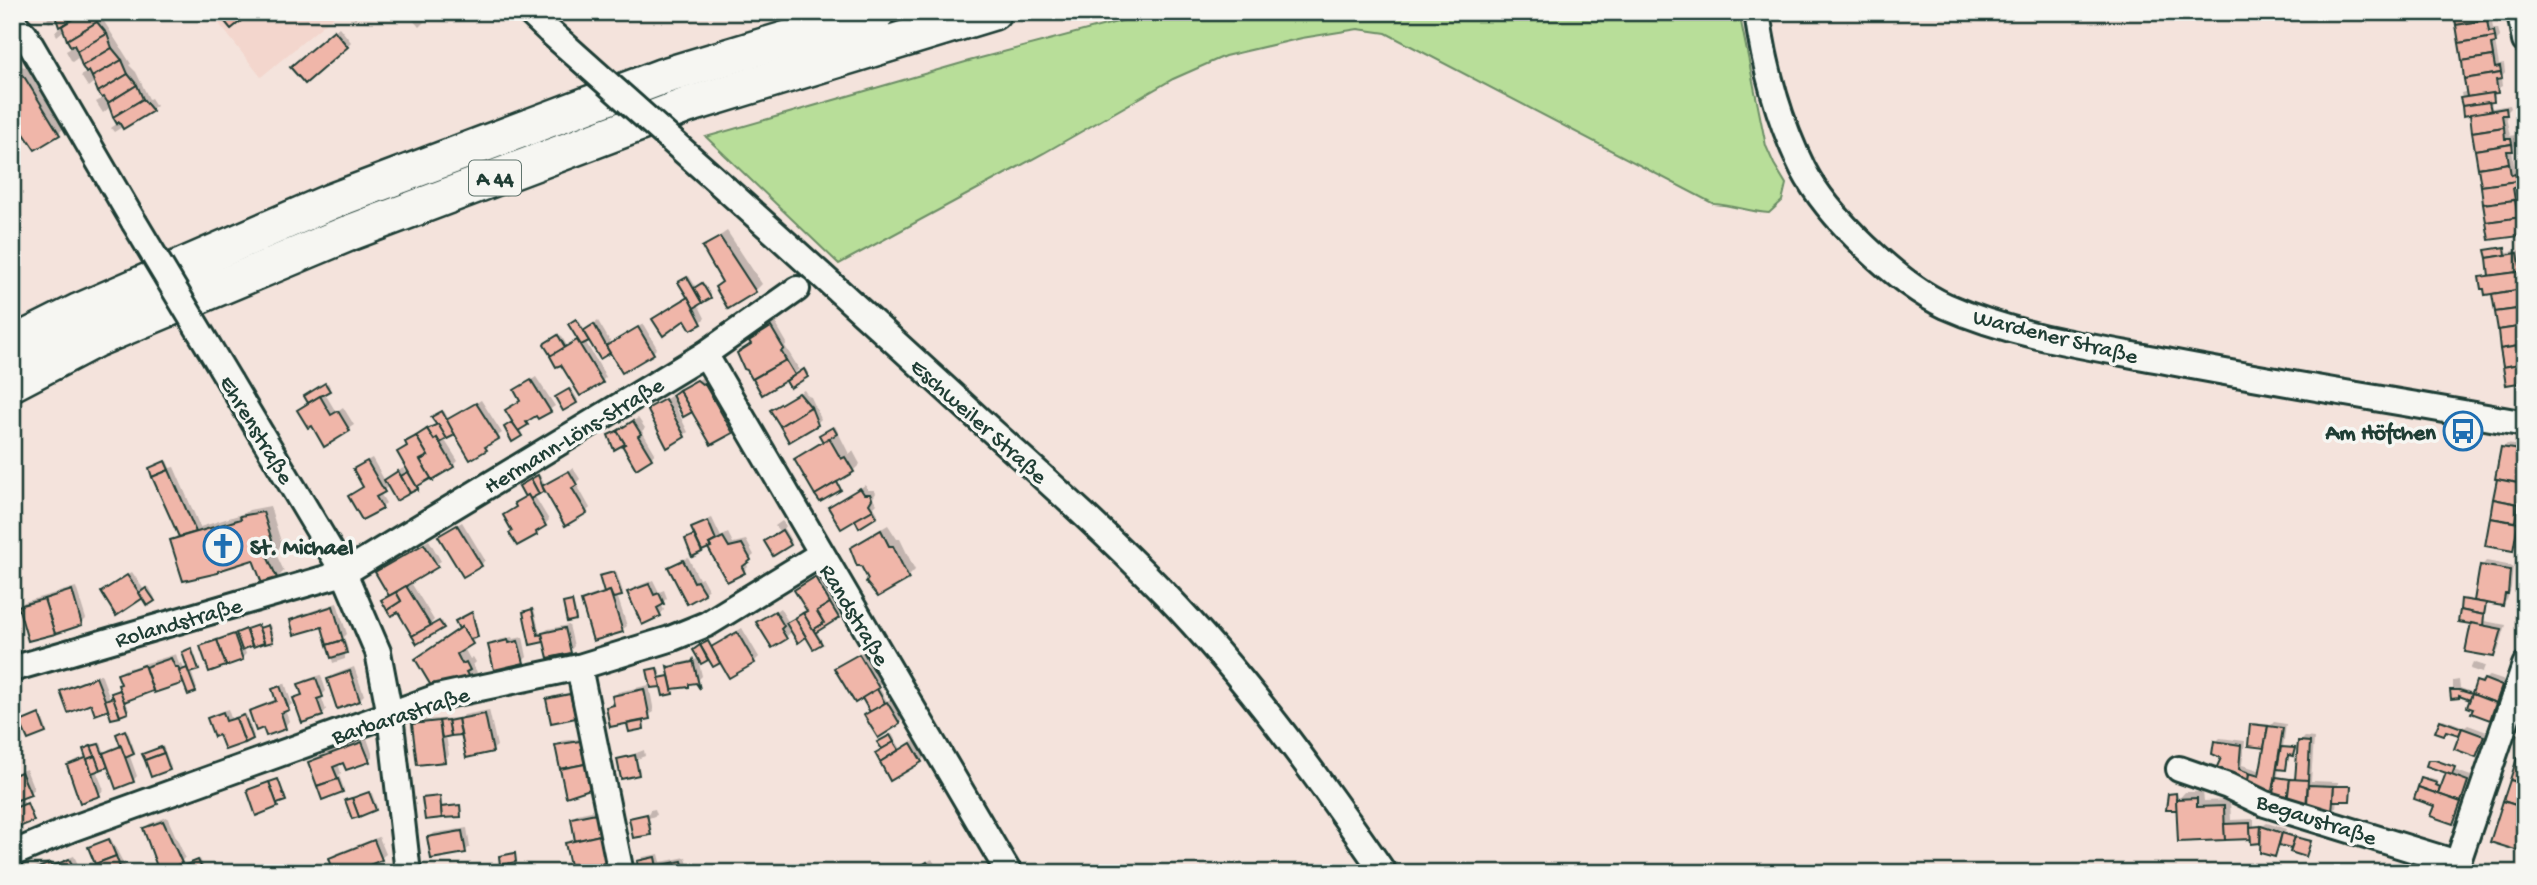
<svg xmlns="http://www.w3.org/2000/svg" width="2537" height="885" font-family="'Gochi Hand',sans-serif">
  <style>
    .built { fill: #f3d6cd }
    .green { fill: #b8de99; stroke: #6c8e66; stroke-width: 2 }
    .shadow { fill: #0003; fill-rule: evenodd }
    .building { fill: #f0b6a9; stroke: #1f3d34; stroke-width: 2 }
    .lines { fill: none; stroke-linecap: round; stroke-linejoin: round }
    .minor-casing { stroke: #1f3d34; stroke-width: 30 }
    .highway-casing { stroke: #1f3d34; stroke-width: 40 }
    .minor { stroke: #f6f6f2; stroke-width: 24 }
    .highway { stroke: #f6f6f2; stroke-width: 35 }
    .minor-bridge-casing { stroke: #1f3d34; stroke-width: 30; stroke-linecap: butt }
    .minor-bridge { stroke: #f6f6f2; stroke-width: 24 }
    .labels { text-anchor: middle; stroke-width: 7; stroke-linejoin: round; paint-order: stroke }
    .shield { fill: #f6f6f2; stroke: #60746d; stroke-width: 2 }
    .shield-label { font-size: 21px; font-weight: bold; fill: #1f3d34 }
    .street-label { font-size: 23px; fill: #1f3d34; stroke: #f6f6f2 }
    .poi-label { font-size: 23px; font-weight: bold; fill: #1f3d34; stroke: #f6f6f2; text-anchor: end }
  </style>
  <rect width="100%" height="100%" fill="#f4e3dc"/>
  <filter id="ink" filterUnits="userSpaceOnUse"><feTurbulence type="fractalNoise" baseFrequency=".0143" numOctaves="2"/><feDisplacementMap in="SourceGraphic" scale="14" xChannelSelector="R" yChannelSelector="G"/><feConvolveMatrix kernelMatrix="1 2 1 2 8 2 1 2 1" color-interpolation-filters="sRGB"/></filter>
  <g filter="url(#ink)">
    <polygon class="built" points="210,12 339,12 261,77"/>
    <path class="green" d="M 1155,12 L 1739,12 L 1766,146 L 1774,164 L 1786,184 L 1782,201 L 1769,213 C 1750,212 1733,205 1714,204 L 1386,33 L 1358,29 L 1302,38 L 1225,56 L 1173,79 L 1044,153 L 839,264 L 706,137 L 969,61 Z"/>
    <g class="shadow">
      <polygon points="56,12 98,12 131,64 129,65 136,72 149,99 151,98 156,106 114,132 111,128 118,123 109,108 103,113 96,102 103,98 94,82 88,87 81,76 88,72 79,57 72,62 66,51 73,47 63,31 57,36 55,32 61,27 56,18 49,23 47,19"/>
      <polygon points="354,12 363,12 355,19 351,15"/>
      <polygon points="2456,12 2491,12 2493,28 2498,28 2500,37 2495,42 2499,65 2504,64 2505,73 2501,78 2502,86 2494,91 2495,98 2491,100 2492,108 2510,105 2511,108 2506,113 2507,122 2510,136 2515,135 2516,144 2512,149 2515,172 2520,171 2521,181 2517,185 2521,208 2525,207 2524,230 2519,234 2471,112 2465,114 2461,93 2468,91"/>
      <polygon points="420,13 426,20 419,27 413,20"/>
      <polygon points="339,27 351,42 347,46 297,63"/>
      <polygon points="18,66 28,67 32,71 65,127 58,134 12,113 12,70"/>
      <polygon points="727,231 762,284 755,291 717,287 724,280 704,247"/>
      <polygon points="2506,246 2507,252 2522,250 2525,261 2525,381 2507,383 2494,292 2481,278 2491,273 2487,250"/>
      <polygon points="689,276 696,287 704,283 711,295 698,304 705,318 701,322 685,317 655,319 689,296 682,281"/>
      <polygon points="773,312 779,322 776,324 787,343 785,346 799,369 792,376 806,369 809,374 791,386 786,378 763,393 739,353 758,335 752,326"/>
      <polygon points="578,319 585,331 598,321 611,343 643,324 657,348 653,352 611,350 600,357 589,338 585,341 606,377 602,381 561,362 547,346 561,335 567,346 579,339 572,323"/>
      <polygon points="536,377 555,406 539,417 537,414 530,418 531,420 519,428 522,433 521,435 508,426 514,422 507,410 522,400 516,390"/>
      <polygon points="703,377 736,427 732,431 692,409 680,406 676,408 688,432 683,436 649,409"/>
      <polygon points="328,383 330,387 324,392 336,412 343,407 354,425 325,444 312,424 299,410 310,402 308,394"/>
      <polygon points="571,388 578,400 576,402 559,396"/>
      <polygon points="804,390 808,396 811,397 821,419 817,423 772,410"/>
      <polygon points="481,400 502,433 489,442 490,445 486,449 455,432 444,439 458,461 453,466 417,484 416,487 397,499 389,486 380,493 386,503 382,507 350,497 365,486 355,470 359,465 372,458 385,481 403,468 406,474 410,472 399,453 408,445 407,442 411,438 437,424 435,416 444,411 449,420"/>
      <polygon points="638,418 645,428 642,431 655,453 651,458 624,446 612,434"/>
      <polygon points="835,426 849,454 853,451 860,464 853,471 796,459 824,440 823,434"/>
      <polygon points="2507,444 2525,447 2525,482 2523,482 2519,499 2522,499 2519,518 2522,519 2517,545 2513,549 2487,544 2503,448"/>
      <polygon points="167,461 170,468 174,467 200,527 245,513 249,510 270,506 282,545 275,552 284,571 277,578 255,558 172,540 179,534 152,467"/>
      <polygon points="573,468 580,479 576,483 590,508 586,512 545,488 534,495 549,520 536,534 514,530 505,515 527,496 523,485 540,475 545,486"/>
      <polygon points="865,485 868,490 874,490 876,493 873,498 877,504 874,507 878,514 876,516 830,507"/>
      <polygon points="712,518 721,537 728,533 733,543 746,540 754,555 746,562 748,567 744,571 709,545 701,551 688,538 696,535 693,529 698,524"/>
      <polygon points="782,521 786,526 784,529 792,542 790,544 775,526"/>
      <polygon points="462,522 485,560 481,565 445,532"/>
      <polygon points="888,525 897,539 900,539 915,570 908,577 870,579 852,549 859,542"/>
      <polygon points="429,540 441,561 410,581 434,620 427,628 442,621 444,625 417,642 377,572"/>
      <polygon points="688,557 699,579 702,578 708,589 704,593 670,568"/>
      <polygon points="2486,561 2513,566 2511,588 2507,600 2503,604 2487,601 2484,621 2506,625 2498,651 2494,656 2472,622 2463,600 2465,598 2476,600 2482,566"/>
      <polygon points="616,571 623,592 617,595 627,626 622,630 583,601 587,597 606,591 601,577"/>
      <polygon points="132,572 144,590 149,587 155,598 154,600 143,596 103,592"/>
      <polygon points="820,574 833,597 831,600 840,615 816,630 822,641 821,643 807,635 798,640 793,630 786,637 759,622 780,608 789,623 807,611 797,590"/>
      <polygon points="653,580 659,592 664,590 667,598 661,604 664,610 660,615 629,592 633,588"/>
      <polygon points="76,587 86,619 81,624 20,607 24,602"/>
      <polygon points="573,601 577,617 575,619 564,604"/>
      <polygon points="337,603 347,634 344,637 348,650 345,652 345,659 333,663 323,625 292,620 296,616"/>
      <polygon points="534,609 540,634 548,629 569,625 574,646 570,651 545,640 532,643 525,612"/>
      <polygon points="474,612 479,636 464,648 470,659 473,657 476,662 473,665 477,672 470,679 417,659 461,628 459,620"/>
      <polygon points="260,625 261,628 270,625 274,638 244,648 246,654 242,658 202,647 206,642"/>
      <polygon points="742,628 759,657 755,661 730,676 721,660 719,662 709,658 702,662 696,648 706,642 710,650 713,647 709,641 713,647"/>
      <polygon points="512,637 513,639 523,637 527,657 523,661 490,645 494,641"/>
      <polygon points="193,648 199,667 191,671 197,689 195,690 185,681 154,689 125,699 129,710 112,717 109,708 62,692 66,687 101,674 110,698 115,696 115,692 121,689 122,683 119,675 123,670 176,654 179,664 182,663 184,669 189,667 184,652"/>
      <polygon points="864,651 883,682 878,686 887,701 892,698 904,718 899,723 866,715 871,710 841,664"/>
      <polygon points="698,659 702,676 697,681 673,687 672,692 649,671 659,668 661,677 671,675 669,668 674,664"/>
      <polygon points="2473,662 2485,666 2483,671 2482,673 2470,669"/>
      <polygon points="354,667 364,695 359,700 329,679 333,675"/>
      <polygon points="321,675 326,691 321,696 326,710 322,715 295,699 303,693 300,685 305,680"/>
      <polygon points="2490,676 2505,681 2494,713 2489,718 2472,699 2460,695 2453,697 2453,681 2459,680 2460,688 2474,693 2478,682"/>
      <polygon points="285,683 292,704 285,710 289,721 285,726 251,711 256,707 277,699 274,690"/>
      <polygon points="649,685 654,712 644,718 643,728 629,724 633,720 608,707 615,702 614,696 618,692"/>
      <polygon points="575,691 579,712 575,717 548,700 553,696"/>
      <polygon points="17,697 23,713 20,716 19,714 16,715 21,727 12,733 12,699"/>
      <polygon points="228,709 231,718 246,714 254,736 252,738 220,733 209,718 213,714"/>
      <polygon points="489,710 497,746 492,750 462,731 446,735 449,755 445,760 414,725 418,720 461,718 464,715"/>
      <polygon points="41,714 47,730 45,731 24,721"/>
      <polygon points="2443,719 2465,727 2468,725 2487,732 2480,751 2476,755 2456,748 2463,728 2458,733 2441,721"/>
      <polygon points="2274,722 2286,724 2283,748 2295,750 2293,754 2289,754 2287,766 2279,767 2278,776 2293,778 2296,775 2300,742 2305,737 2314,738 2311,781 2338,782 2338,785 2352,785 2349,800 2337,799 2336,807 2332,811 2307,804 2305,806 2273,796 2217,770 2224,757 2216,742 2220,738 2245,741 2242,765 2262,771 2266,745 2250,744 2252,725 2254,723 2271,725"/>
      <polygon points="127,730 135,751 129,754 137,776 133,781 109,764 96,770 104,790 99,794 69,766 73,761 87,756 85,750 89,745 101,743 105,753 109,749 122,744 120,733"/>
      <polygon points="892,734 901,749 916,740 926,757 891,779 877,753 884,749 881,741"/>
      <polygon points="367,738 373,756 369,760 344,761 338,763 341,773 339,775 344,789 342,790 310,762 314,758"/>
      <polygon points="585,738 594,783 589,787 557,746 562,741"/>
      <polygon points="2525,738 2525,852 2492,841"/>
      <polygon points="163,746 171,767 169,768 144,754"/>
      <polygon points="644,750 645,756 637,759 640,772 638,774 619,760"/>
      <polygon points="2431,759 2455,766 2454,770 2471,776 2457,818 2453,822 2436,805 2423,779 2425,777 2438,781 2437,784 2443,786 2449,772 2429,761"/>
      <polygon points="26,769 34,789 25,795 34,818 22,789 19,790 31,820 15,826 12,819 12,774"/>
      <polygon points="279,779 286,798 277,806 249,791"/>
      <polygon points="371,791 377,807 375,809 349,799"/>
      <path d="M 2177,792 L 2178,800 L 2185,792 L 2203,792 L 2204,801 L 2230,800 L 2231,820 L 2254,819 L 2254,826 L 2264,825 L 2267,823 L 2286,829 L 2285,832 L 2312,840 L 2308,853 L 2306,855 L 2294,847 L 2281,844 L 2275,855 L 2262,839 L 2259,842 L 2178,808 L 2169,794 ZM 2264,826 L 2291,834 L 2290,837 L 2264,829 Z"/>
      <polygon points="441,795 442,806 461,804 462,814 427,818 424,799"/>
      <polygon points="600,809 609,857 605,862 574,868 575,873 554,873 573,869 567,843 577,838 573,818 577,814"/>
      <polygon points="655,809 657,815 649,818 652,831 650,833 631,819 648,814 650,810"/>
      <polygon points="167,817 185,857 181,862 145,828 149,824"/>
      <polygon points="467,828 470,847 465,851 429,838 434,833"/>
      <polygon points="379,837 386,854 381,858 345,873 331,858 335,854"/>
      <polygon points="111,839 126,868 121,872 92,846"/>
      <polygon points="659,854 661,862 686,857 690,873 641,873 639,862 643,857"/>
      <polygon points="74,856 82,873 33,873 34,870 52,862 54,867 59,862"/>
      <polygon points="200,859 206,873 187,873 186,865"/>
      <polygon points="932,859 940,873 911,873 913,870"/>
      <polygon points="477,867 478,873 438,873 439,872"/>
    </g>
    <g class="building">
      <polygon points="54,12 84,12 59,27"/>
      <polygon points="84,12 93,12 97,22 67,40 62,26"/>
      <polygon points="217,12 252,12 231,29"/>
      <polygon points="2454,12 2486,12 2487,20 2456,25"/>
      <polygon points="2487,20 2489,32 2494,31 2495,37 2459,43 2456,25"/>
      <polygon points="97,22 107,34 77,51 74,45 71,47 67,40"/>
      <polygon points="334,30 348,47 305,84 290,67"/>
      <polygon points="107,34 112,48 82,66 77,51"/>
      <polygon points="2495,37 2496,43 2491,44 2493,56 2462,61 2459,43"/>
      <polygon points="112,48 122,60 92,77 89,71 86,73 82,66"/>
      <polygon points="2493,56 2495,68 2500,67 2501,73 2464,79 2462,61"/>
      <polygon points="122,60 128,74 98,92 92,77"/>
      <polygon points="12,72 21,74 25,78 60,135 35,150 12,116"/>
      <polygon points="2501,73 2502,79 2496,80 2498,93 2467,97 2464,79"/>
      <polygon points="128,74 137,85 108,103 104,97 102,98 98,92"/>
      <polygon points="137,85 143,99 113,117 108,103"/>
      <polygon points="2493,93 2494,102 2462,106 2460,98"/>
      <polygon points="143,99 153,111 123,129 119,122 117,124 113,117"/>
      <polygon points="2489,102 2491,111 2463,116 2462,106"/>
      <polygon points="2506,108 2507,115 2502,115 2504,127 2472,132 2470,114"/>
      <polygon points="2504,127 2505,139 2511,139 2512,144 2475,150 2472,132"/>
      <polygon points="2512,144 2513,151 2507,151 2509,163 2478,168 2475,150"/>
      <polygon points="2509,163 2511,175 2516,174 2517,181 2481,186 2478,168"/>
      <polygon points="2517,181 2518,187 2513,188 2515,200 2483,204 2481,186"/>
      <polygon points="2515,200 2517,212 2522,211 2522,217 2486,222 2483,204"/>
      <polygon points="2522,217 2523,223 2518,224 2520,236 2489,240 2486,222"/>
      <polygon points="720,237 756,292 728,309 715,287 722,282 702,247"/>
      <polygon points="2505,247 2506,255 2487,258 2485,250"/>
      <polygon points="2518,253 2520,265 2525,264 2525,271 2489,276 2487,258"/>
      <polygon points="2525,271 2525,277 2522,277 2523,289 2485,295 2484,289 2481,289 2479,277"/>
      <polygon points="687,277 702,303 694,308 678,282"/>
      <polygon points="702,283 711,298 702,303 694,288"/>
      <polygon points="2523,289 2525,308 2495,312 2492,294"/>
      <polygon points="688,297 702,324 691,330 685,320 663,336 652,319"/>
      <polygon points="2525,308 2525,326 2498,330 2495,312"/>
      <polygon points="576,319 589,341 581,345 568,324"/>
      <polygon points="594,324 610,353 600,359 583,331"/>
      <polygon points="2525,326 2525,345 2500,349 2498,330"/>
      <polygon points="638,327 654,354 622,373 606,346"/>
      <polygon points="771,327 784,349 781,351 786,360 752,379 747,370 744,369 737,353 751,344 749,341"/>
      <polygon points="558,335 565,347 551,356 544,345 545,343"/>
      <polygon points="577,340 603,383 580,396 561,365 556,367 550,356"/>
      <polygon points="2525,345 2525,363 2503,367 2500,349"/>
      <polygon points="786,360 795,375 762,395 753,379"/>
      <polygon points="2525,363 2525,382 2506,385 2503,367"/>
      <polygon points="804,369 808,377 790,388 786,381"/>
      <polygon points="531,380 551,412 538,419 536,416 526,422 528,425 518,431 505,410 520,401 514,390"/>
      <polygon points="697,380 702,384 704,383 733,433 711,445 679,390"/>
      <polygon points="325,383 330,391 308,403 304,396"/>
      <polygon points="569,389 577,403 563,411 555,397"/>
      <polygon points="679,390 692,412 683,417 672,395"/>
      <polygon points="799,393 811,407 780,426 770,410"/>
      <polygon points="320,396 331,415 338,411 350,431 324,447 312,426 308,428 297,410"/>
      <polygon points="665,399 685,437 667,448 647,409"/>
      <polygon points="476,403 499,439 485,447 487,450 470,460 446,420"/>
      <polygon points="811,407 818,425 789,442 780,426"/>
      <polygon points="442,411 455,435 447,439 431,417"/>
      <polygon points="633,421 641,434 638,436 652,459 636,469 622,445 625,444 617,431"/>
      <polygon points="512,422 522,436 512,442 504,427"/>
      <polygon points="438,424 447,439 440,443 437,438 434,440 427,429"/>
      <polygon points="833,427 837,434 823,442 819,435"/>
      <polygon points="427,429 434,440 437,438 454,467 432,480 420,460 428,456 416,436"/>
      <polygon points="617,431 625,444 614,450 608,435"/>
      <polygon points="416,436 428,456 420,460 432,480 430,479 418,486 418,489 397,452 407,446 405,442"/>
      <polygon points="829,438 841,459 845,457 854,472 815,495 794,459"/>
      <polygon points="2501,447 2525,451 2525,484 2495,479"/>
      <polygon points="165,461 169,470 152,477 149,468"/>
      <polygon points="367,461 385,492 376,497 383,509 362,520 348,496 363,487 353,469"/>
      <polygon points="169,470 196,532 179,537 152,477"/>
      <polygon points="398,471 410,493 396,501 384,480"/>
      <polygon points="569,471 577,485 572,488 587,513 565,526 542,486"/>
      <polygon points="408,472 418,489 410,493 401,476"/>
      <polygon points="538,475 544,491 539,494 531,479"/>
      <polygon points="531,479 539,494 530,499 528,495 525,497 519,486"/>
      <polygon points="2497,479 2522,484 2518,504 2493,499"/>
      <polygon points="837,482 841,490 820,502 815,495"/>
      <polygon points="860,488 864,494 870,494 872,499 869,504 873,510 841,529 828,507"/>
      <polygon points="528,495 546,526 536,532 537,535 517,546 509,533 512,531 503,515 516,507 514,503"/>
      <polygon points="2493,499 2518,504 2515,522 2490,518"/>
      <polygon points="873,510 877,517 859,528 855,520"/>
      <polygon points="263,512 276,553 267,556 278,580 263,586 253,560 218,571 218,573 183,581 170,540 241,519 240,516"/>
      <polygon points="2490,518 2518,523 2513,551 2485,546"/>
      <polygon points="708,521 716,540 709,544 711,547 702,551 691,528"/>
      <polygon points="457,525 482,566 463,577 438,536"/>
      <polygon points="782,530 791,545 773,556 764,541"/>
      <polygon points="881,530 889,546 893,546 909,579 878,597 866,582 868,579 861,566 857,566 850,548"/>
      <polygon points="694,535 702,552 692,557 685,539"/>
      <polygon points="723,537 729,547 742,544 751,560 742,567 745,573 727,582 708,548 711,547 709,544"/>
      <polygon points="424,544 438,567 389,596 375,572"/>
      <polygon points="683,560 694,582 697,581 705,594 687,604 668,567"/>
      <polygon points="2480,565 2510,570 2508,594 2505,594 2503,606 2474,601"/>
      <polygon points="614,572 622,596 613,598 610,591 604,593 599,576"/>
      <polygon points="127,575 143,598 116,616 101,592"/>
      <polygon points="815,577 830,603 817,611 824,623 813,630 803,613 807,611 794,590"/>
      <polygon points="649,584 654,595 659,593 664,604 657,608 661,616 642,625 627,592"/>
      <polygon points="406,586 431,626 412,636 398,612 391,616 387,610 401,601 396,592"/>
      <polygon points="146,588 155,601 147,606 139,593"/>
      <polygon points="72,590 82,625 55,634 44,599"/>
      <polygon points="610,591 623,632 593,641 581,601"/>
      <polygon points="396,592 401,601 387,610 381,600"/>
      <polygon points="44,599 55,634 28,641 18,606"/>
      <polygon points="2461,599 2486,603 2484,615 2460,610"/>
      <polygon points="572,601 576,620 567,622 563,603"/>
      <polygon points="830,603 839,618 815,633 813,630 824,623 817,611"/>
      <polygon points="333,606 343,640 327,645 322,627 294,635 290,620"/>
      <polygon points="532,609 538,635 542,634 544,642 530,645 523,612"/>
      <polygon points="2460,610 2484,615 2483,626 2458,622"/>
      <polygon points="775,611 784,626 781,629 787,639 772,648 756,622"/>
      <polygon points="472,612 478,637 470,639 462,627 459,629 455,621"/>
      <polygon points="803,613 822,644 813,649 795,618"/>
      <polygon points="795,618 806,637 798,643 786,623"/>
      <polygon points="439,621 444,628 417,644 412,636"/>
      <polygon points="2471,623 2502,629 2494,657 2465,652"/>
      <polygon points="258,625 264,643 253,647 246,629"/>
      <polygon points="268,625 273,642 265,644 259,628"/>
      <polygon points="462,627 473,644 457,654 462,664 466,662 470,670 466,672 471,681 433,689 415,659"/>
      <polygon points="565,628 571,653 548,658 542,633"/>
      <polygon points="246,629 252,646 242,650 236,633"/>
      <polygon points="737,632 755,663 729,678 711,647"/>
      <polygon points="234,634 243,660 226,666 217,640"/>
      <polygon points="217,640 226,666 209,672 200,646"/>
      <polygon points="343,640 347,653 331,658 327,645"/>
      <polygon points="508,640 509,643 518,641 524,663 494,670 488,645"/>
      <polygon points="708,641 720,663 713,667 700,645"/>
      <polygon points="700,645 708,660 701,664 693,650"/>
      <polygon points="191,648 199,670 189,673 182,652"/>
      <polygon points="859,654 879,688 855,703 834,668"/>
      <polygon points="171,658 175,667 178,667 184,683 154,693 145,667"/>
      <polygon points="693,660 700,689 696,683 689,684 689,687 672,689 667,666 669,667 692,662"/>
      <polygon points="144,665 153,691 124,702 118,685 121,684 117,674"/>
      <polygon points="187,668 196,692 188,695 179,671"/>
      <polygon points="657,668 661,687 651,688 647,670"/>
      <polygon points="350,671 360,701 337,709 327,679"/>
      <polygon points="669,676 673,694 663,696 659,678"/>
      <polygon points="96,677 109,710 95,715 91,704 68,713 60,691"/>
      <polygon points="316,678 323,697 317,699 323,716 302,723 293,698 302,695 298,684"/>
      <polygon points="2484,679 2502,686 2496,703 2472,694 2476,681 2482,683"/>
      <polygon points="280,686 289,710 281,713 286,729 266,736 263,728 256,731 249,711 276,701 272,689"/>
      <polygon points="644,689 650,719 610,727 606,707 614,705 612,696"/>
      <polygon points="877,689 885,703 870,712 862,698"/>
      <polygon points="120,690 128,713 120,716 111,693"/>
      <polygon points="2450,690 2459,690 2472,694 2470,700 2459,696 2459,698 2451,699"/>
      <polygon points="570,694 576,718 551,723 546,699"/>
      <polygon points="2472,694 2496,703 2490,720 2471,713 2473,709 2467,707"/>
      <polygon points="113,697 120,717 111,719 105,700"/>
      <polygon points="887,702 900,724 878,738 864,715"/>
      <polygon points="223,712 226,721 236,718 245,743 225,750 219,735 214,737 207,718"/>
      <polygon points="39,714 46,733 28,740 20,722"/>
      <polygon points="485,714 493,752 466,758 458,719"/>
      <polygon points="244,715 253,739 245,743 236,718"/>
      <polygon points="458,719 461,735 451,736 448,721"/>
      <polygon points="448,720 451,736 442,738 439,721"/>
      <polygon points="2440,720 2462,728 2459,735 2446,731 2444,735 2435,732"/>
      <polygon points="439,721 445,762 417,765 412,724"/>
      <polygon points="643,721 644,729 629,732 627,724"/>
      <polygon points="2250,724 2268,726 2264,748 2248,746"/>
      <polygon points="2268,726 2283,728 2272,798 2247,787 2249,773 2259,776"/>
      <polygon points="2462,728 2484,736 2476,757 2454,749"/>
      <polygon points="125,730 134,754 125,758 116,734"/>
      <polygon points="890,735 894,742 882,749 877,742"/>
      <polygon points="580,741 585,764 560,769 555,745"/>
      <polygon points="2214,741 2241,745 2239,769 2249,773 2247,787 2215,771 2221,758 2212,754"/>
      <polygon points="2298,741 2310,742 2308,780 2295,780"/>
      <polygon points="362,742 370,762 346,770 343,763 333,767 338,779 317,786 308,762"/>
      <polygon points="894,742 899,750 880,762 875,753"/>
      <polygon points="911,743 922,762 890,781 880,762"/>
      <polygon points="99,744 108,767 100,770 91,746"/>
      <polygon points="91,746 95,756 87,759 100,796 80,803 67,765 86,758 83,749"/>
      <polygon points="121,746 134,782 116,789 103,753"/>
      <polygon points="161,747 164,753 145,760 142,754"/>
      <polygon points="2281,747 2295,748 2293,756 2288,755 2286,770 2277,769"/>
      <polygon points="164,753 170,770 151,777 145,760"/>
      <polygon points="635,755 639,775 621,779 617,759"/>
      <polygon points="95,756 100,770 92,773 87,759"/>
      <polygon points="2517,758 2525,761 2525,784 2510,780"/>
      <polygon points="2428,760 2435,760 2455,767 2452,775 2426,766"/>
      <polygon points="585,764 590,789 566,797 560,769"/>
      <polygon points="21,772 31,795 12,802 12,776"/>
      <polygon points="2446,773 2468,781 2461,802 2438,794"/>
      <polygon points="2276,777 2290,779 2287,802 2272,798"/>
      <polygon points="2421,778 2437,783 2436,785 2440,787 2438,794 2418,787"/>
      <polygon points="278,779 286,801 277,804 269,782"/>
      <polygon points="338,779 343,792 322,800 317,786"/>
      <polygon points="2290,779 2308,780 2306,808 2287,802"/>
      <polygon points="2510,780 2525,784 2525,808 2503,801"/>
      <polygon points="269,782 278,807 256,816 247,790"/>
      <polygon points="2308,785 2334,786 2332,813 2307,805"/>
      <polygon points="2334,786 2351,786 2350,801 2333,801"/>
      <polygon points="2418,787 2461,802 2453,824 2430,816 2434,806 2414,799"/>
      <polygon points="369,792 376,810 359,817 352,798"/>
      <polygon points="2176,793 2177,810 2166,810 2168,794"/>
      <polygon points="440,796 442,818 425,820 422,798"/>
      <polygon points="352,798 359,817 352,819 345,800"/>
      <polygon points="2197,798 2197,807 2224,806 2225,840 2178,842 2176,799"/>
      <polygon points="2503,801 2525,808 2525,853 2490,842"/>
      <polygon points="27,803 34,821 14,829 12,809"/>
      <polygon points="460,805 461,817 442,818 441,807"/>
      <polygon points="596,813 600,835 575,841 571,818"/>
      <polygon points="647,814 651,835 633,838 629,818"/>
      <polygon points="163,821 182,863 159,872 143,828"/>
      <polygon points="2250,823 2251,839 2225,840 2224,824"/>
      <polygon points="2261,826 2260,843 2251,844 2250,827"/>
      <polygon points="2261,826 2282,833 2275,857 2260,853"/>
      <polygon points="462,831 466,853 431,859 427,837"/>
      <polygon points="2282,833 2295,837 2291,848 2279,845"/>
      <polygon points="600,835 606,863 571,870 565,843"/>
      <polygon points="2295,837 2311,841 2306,857 2290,852"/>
      <polygon points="109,839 116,856 95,864 88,847"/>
      <polygon points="374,840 382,860 350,873 334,873 329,858"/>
      <polygon points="515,853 516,862 500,865 499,856"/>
      <polygon points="116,856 122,873 98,873 95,864"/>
      <polygon points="655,857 658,873 639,873 637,861"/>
      <polygon points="69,859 77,873 56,873 53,866"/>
      <polygon points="198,860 204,873 185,873 183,866"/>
      <polygon points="682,861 685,873 658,873 657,866"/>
      <polygon points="927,862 934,873 910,873"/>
      <polygon points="50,863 55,873 31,873 31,871"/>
    </g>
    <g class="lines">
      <defs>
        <g id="minor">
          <polyline points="529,12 549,31"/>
          <path d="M 1757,12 C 1764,65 1779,121 1803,169 C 1827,216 1898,284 1946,306 C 2018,338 2100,348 2176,363 C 2292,385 2409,403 2525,424"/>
          <polyline points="2520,12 2525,41"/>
          <polyline points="12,21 25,35 134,222"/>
          <path d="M 726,189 C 811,265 896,343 980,420 C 1043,477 1106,533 1165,594 C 1247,679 1317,776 1384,873"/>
          <polyline points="705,354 1009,873"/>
          <polyline points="230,382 344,573 378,652 390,715 408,873"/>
          <polyline points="579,667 621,873"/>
          <polyline points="12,669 344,573 705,354 797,289"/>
          <polyline points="2179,769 2228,786 2265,804 2457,863"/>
          <polyline points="12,854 71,829 437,697 579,667 670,639 707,624 821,554"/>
          <polyline points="2454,873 2525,665"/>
        </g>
        <g id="highway">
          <polyline points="12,345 80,311 330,202 661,77 877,12"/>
          <polyline points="12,383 96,339 349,233 688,105 993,12"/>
        </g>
      </defs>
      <use href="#minor" class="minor-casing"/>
      <use href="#highway" class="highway-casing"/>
      <use href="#minor" class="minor"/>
      <use href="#highway" class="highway"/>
      <defs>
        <g id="minor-bridge">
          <polyline points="549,31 726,189"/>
          <polyline points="134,222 230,382"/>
        </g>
      </defs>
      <use href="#minor-bridge" class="minor-bridge-casing"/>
      <use href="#minor-bridge" class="minor-bridge"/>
    </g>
  </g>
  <defs>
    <symbol id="bus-ring" viewBox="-11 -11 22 22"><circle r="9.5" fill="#f6f6f2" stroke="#1f6fb2" stroke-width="1.5"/><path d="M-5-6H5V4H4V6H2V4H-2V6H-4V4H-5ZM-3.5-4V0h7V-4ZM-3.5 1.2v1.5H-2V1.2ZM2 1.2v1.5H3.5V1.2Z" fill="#1f6fb2"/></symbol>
    <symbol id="church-ring" viewBox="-11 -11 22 22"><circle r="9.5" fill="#f6f6f2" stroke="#1f6fb2" stroke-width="1.5"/><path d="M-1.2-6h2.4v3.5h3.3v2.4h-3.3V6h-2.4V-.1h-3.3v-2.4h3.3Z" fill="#1f6fb2"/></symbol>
  </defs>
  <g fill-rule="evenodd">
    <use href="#bus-ring" x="2441" y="409" width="44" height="44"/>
    <use href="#church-ring" x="201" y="524" width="44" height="44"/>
  </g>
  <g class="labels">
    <rect class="shield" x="469" y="160.5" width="52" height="35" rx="5"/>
    <g class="shield-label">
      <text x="495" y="185">A 44</text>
    </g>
    <g class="street-label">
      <text transform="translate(2056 335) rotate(14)" y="8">Wardener Straße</text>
      <text transform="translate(980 420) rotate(42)" y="8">Eschweiler Straße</text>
      <text transform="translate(258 429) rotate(59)" y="8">Ehrenstraße</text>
      <text transform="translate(573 434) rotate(-31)" y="8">Hermann-Löns-Straße</text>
      <text transform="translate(856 614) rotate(59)" y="8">Randstraße</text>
      <text transform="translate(178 621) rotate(-16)" y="8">Rolandstraße</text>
      <text transform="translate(400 714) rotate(-18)" y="8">Barbarastraße</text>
      <text transform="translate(2317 818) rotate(18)" y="8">Begaustraße</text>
    </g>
    <g class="poi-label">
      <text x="2436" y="439">Am Höfchen</text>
      <text x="250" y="554" text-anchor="start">St. Michael</text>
    </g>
  </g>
  <rect width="2537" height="885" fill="none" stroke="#f6f6f2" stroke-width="42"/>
  <rect x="21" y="21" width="2495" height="843" fill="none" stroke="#1f3d34" stroke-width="2.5" filter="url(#ink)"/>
</svg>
